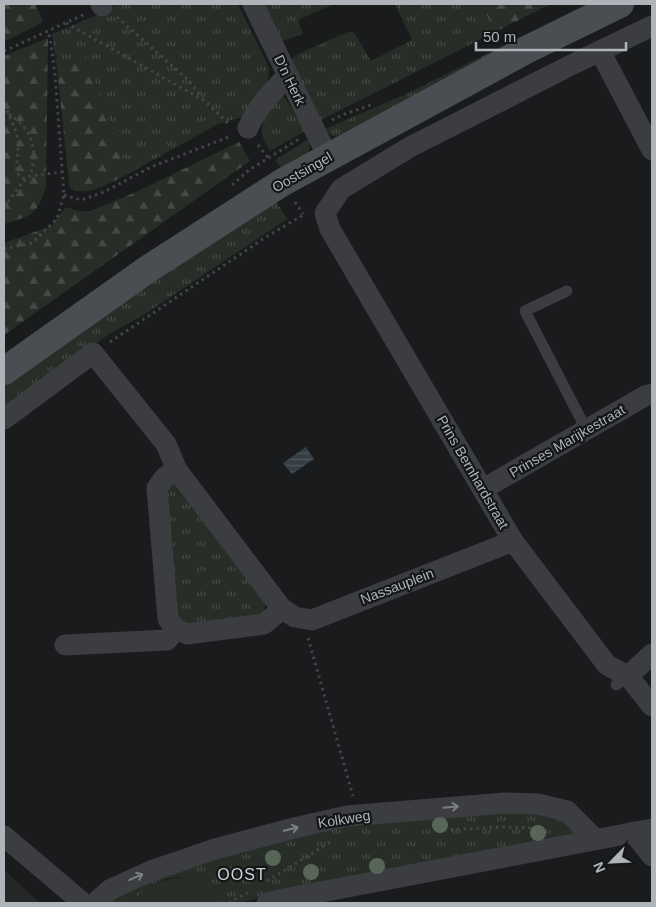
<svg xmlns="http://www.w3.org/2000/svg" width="656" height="907" font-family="Arial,sans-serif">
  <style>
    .built { fill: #262729 }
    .grass { fill: url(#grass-tufts) }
    .forest { fill: url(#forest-firs) }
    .pitch { fill: #272e27 }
    .water { fill: url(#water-rules) }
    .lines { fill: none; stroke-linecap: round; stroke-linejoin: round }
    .path { stroke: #424448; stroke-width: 3; stroke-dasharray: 2.5 4; stroke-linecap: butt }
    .service { stroke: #3c3d41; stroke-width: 11 }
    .minor { stroke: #3c3d41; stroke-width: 21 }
    .secondary { stroke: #4a4d51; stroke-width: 28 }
    .tree { fill: #586657 }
    .oneway { stroke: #7b7e84 }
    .labels { text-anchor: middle; stroke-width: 4.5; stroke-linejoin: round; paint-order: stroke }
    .street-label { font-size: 14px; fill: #aeb4ba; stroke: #151617 }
    .quarter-label { font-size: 16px; letter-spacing: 1px; fill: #cfd2d7; stroke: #151617 }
  </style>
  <defs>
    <pattern id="grass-tufts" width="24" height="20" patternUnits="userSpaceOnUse" patternTransform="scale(1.25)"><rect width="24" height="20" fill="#272e27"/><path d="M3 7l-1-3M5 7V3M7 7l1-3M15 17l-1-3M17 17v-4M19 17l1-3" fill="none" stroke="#444a44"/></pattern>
    <pattern id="forest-firs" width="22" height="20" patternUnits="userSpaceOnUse" patternTransform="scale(1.25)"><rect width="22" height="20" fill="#272e27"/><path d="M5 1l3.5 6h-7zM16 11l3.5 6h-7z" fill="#444a44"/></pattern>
    <pattern id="water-rules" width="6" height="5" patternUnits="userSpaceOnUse" patternTransform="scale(1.25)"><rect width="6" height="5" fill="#353f44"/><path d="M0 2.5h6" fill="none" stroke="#50585d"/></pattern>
  </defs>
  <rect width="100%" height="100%" fill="#1a1b1c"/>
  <polygon class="built" points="4,870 40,903 4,903"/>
  <g class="grass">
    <polygon points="113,4 238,4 269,68 268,85 254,113 218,124 128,174 86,57 57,69 52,34 114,8"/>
    <polygon points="262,4 334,4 298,20 303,34 283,41 278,34"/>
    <polygon points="395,4 481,4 495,32 319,121 291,60 296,55 348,32 353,32 355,34 371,61 412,40"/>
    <polygon points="587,4 601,4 340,137 332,136 326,130 327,128 404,95"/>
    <path d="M 284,96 L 305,131 L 270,151 C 258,132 260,124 272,106 C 276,101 277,98 284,96 Z"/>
    <path d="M 309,139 C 313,160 299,162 283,171 L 275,160 Z"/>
    <polygon points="274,198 287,219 145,314 106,336 4,410 4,386 109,308"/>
    <polygon points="172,484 179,484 266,604 263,612 255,620 184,626 178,621 166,488"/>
    <path d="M 539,808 L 568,823 L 574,833 L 317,883 L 240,903 L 199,903 C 207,902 211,896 215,888 L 213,883 C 192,877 171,873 151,886 C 146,889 143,897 139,902 L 140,903 L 107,903 L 107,900 L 193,862 L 350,822 Z"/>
  </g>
  <g class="forest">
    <polygon points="4,4 35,4 43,22 4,42"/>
    <polygon points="481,4 551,4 495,32"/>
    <path d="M 48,38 L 46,187 C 37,215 31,216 4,224 L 4,56 Z"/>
    <path d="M 86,57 L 128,174 C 111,182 90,197 71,189 L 69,184 L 57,69 Z"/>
    <polygon points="239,142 250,161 4,335 4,243 51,226 66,207 78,211 90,211 136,192"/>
  </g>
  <path class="pitch" d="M 190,877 L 202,879 L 213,883 L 215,889 L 211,897 L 203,902 L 139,902 L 138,896 C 150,881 173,878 190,877 Z"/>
  <polygon class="water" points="306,447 314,459 292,474 283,463"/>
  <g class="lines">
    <g class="path">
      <polyline points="117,17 186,78 203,98"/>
      <polyline points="66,23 205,101 229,124"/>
      <polyline points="4,51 85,14"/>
      <path d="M 4,105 C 10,116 16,129 18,142 C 19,152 16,163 17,173 L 26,180"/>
      <path d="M 9,114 C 33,130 38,149 30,176"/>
      <polyline points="332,120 342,115 371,105"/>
      <polyline points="258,145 270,160"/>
      <polyline points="232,185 249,170 299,139"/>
      <polyline points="64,195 81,200 104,192 151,167 231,136"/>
      <polyline points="295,202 303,214"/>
      <polyline points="4,207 22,183 30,176 62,172"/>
      <polyline points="4,249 32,243 57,219 64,195 55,75 50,38 48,31"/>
      <polyline points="110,342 266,237 305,214"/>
      <polyline points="308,638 353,796"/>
      <polyline points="444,830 503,827 540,828"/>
      <polyline points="267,881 332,841"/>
      <polyline points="222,903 230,902 249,892"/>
    </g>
    <g class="service">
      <polyline points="567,291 525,311 586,429"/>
      <polyline points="616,685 628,676"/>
    </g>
    <g class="minor">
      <polyline points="101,4 102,6"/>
      <polyline points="253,4 328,157"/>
      <polyline points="652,26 577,62 410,147 341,189 325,213 330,229 513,541 607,665 628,676 652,706"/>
      <polyline points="600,51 652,150"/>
      <path d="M 248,128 C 256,108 273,91 288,75"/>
      <polyline points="4,419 93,353 166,444 177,470 282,609 295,617 312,620 513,541"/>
      <polyline points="177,470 165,477 157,488 168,619 176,629 187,634 264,624 282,609"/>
      <polyline points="483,489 645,396 652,394"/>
      <polyline points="65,645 167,640 176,629"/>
      <polyline points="628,676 652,654"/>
      <polyline points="633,832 652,856"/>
      <polyline points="4,836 83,903"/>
      <polyline points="95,903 111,889 151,871 215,849 294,828 347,816 505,803 538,804 567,811 595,839"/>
      <polyline points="267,903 284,899 652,829"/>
    </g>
    <polyline class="secondary" points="4,371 148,269 283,182 528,49 620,4"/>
  </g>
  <g class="tree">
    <circle cx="440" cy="825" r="8"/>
    <circle cx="538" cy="833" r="8"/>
    <circle cx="273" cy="858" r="8"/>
    <circle cx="377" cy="866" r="8"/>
    <circle cx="311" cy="872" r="8"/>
  </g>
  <defs><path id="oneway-shaft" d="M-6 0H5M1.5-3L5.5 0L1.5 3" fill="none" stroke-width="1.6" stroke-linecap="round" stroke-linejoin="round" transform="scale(1.25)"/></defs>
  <g class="oneway">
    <use href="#oneway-shaft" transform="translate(451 807) rotate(-5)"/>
    <use href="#oneway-shaft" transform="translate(291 829) rotate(-14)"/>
    <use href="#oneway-shaft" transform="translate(136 877) rotate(-24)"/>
  </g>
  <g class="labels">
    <g class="street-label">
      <text transform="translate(290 80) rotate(64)" y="5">D'n Herk</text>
      <text transform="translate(302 172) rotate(-30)" y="5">Oostsingel</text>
      <text transform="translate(567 441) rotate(-30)" y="5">Prinses Marijkestraat</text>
      <text transform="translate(473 472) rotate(60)" y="5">Prins Bernhardstraat</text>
      <text transform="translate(397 586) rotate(-21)" y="5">Nassauplein</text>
      <text transform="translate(344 819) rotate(-9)" y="5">Kolkweg</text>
    </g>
    <g class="quarter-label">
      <text x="242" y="880">OOST</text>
    </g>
  </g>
  <rect width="656" height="907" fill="none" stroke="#aeb4ba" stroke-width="10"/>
  <g transform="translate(611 862) rotate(246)" stroke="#151617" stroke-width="4" paint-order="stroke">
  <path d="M0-4L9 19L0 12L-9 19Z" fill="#aeb4ba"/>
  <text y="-8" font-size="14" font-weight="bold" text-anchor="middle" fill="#aeb4ba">N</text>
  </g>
  <path d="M476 42v8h150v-8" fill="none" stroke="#aeb4ba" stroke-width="2.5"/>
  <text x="483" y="42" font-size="15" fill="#aeb4ba" stroke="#151617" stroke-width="4" paint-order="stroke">50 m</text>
</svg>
